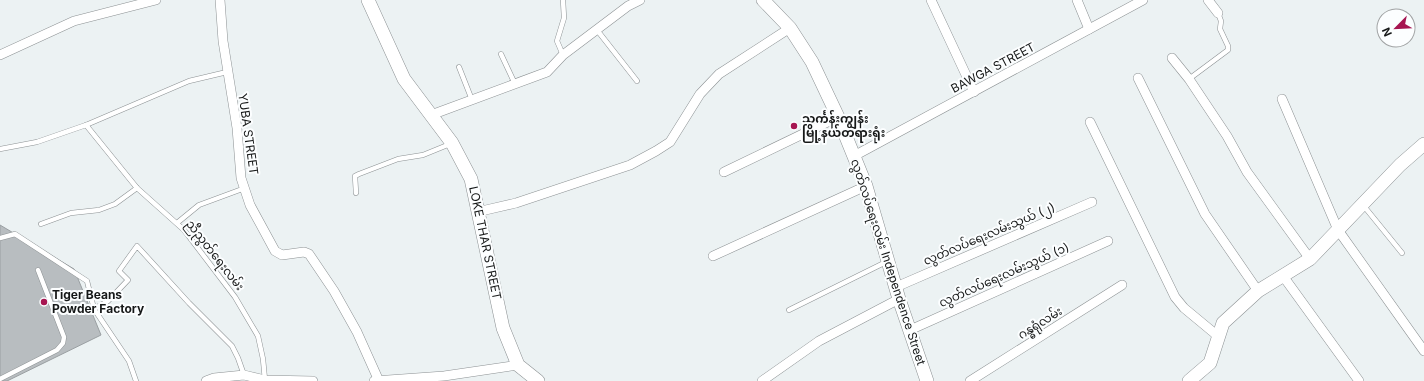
<svg xmlns="http://www.w3.org/2000/svg" width="1424" height="381" font-family="Inter,'Noto Sans Myanmar',sans-serif">
  <style>
    .building { fill: #b8bdc0; stroke: #9a9fa2 }
    .lines { fill: none; stroke-linecap: round; stroke-linejoin: round }
    .lane-casing { stroke: #8c9193; stroke-width: 5.5 }
    .street-casing { stroke: #8c9193; stroke-width: 10 }
    .secondary-casing { stroke: #8c9193; stroke-width: 14 }
    .lane { stroke: #fff; stroke-width: 4.5 }
    .street { stroke: #fff; stroke-width: 9 }
    .secondary { stroke: #fff; stroke-width: 13 }
    .poi-dot { fill: #a71551; stroke: #fcfeff; stroke-width: 1.5 }
    .labels { text-anchor: middle; stroke-width: 4; stroke-linejoin: round; paint-order: stroke }
    .street-label { font-size: 12px; fill: #161818; stroke: #fcfeff }
    .poi-label { font-size: 12px; font-weight: bold; fill: #161818; stroke: #fcfeff; text-anchor: start }
  </style>
  <rect width="100%" height="100%" fill="#ecf2f3"/>
  <polygon class="building" points="0,225 74,269 101,335 7,381 0,381"/>
  <g class="lines">
    <defs>
      <g id="lane">
        <polyline points="563,0 564,18 557,41 563,55"/>
        <polyline points="597,30 637,81"/>
        <polyline points="501,54 515,84"/>
        <polyline points="459,67 472,100"/>
        <polyline points="1189,79 1228,50 1228,46 1220,29 1221,21 1218,13"/>
        <polyline points="86,125 137,188 184,230 235,297 258,336 263,359 265,380"/>
        <polyline points="0,149 37,142 86,125 189,81 227,72"/>
        <polyline points="356,193 355,176 359,174 398,159 423,155 450,144"/>
        <polyline points="1363,205 1402,253"/>
        <polyline points="177,223 199,205 245,188"/>
        <polyline points="41,224 71,213 99,210 115,204 137,188"/>
        <polyline points="0,238 15,234 87,281 94,309 129,361 136,381"/>
        <polyline points="94,309 108,301 128,280 119,271 137,246 189,303 232,346 238,358 244,375"/>
        <polyline points="789,310 886,262"/>
        <polyline points="0,379 57,350 63,343 64,337 38,270"/>
      </g>
      <g id="street">
        <polyline points="220,0 223,41 237,128 241,178 250,205 275,251 282,255 304,252 309,254 334,291 357,332 379,381"/>
        <polyline points="931,0 974,92"/>
        <polyline points="1077,0 1089,29"/>
        <polyline points="1208,0 1218,13"/>
        <polyline points="0,55 74,21 156,0"/>
        <polyline points="1172,58 1189,79 1227,136 1247,172 1310,259"/>
        <polyline points="1138,78 1205,214 1258,291"/>
        <polyline points="1282,99 1338,230 1424,351"/>
        <polyline points="431,115 547,72 563,55 628,6 640,0"/>
        <polyline points="1090,122 1175,297 1184,308 1219,337"/>
        <polyline points="854,156 1143,0"/>
        <polyline points="724,172 838,117"/>
        <polyline points="477,212 516,203 630,165 656,151 670,142 700,94 719,74 790,28"/>
        <polyline points="713,256 866,186"/>
        <polyline points="1283,276 1359,381"/>
        <polyline points="896,287 1092,202"/>
        <polyline points="910,330 1108,241"/>
        <polyline points="206,381 214,378 244,375 265,380 313,381"/>
        <polyline points="374,381 444,376 518,365"/>
        <polyline points="762,381 819,341 899,299"/>
        <polyline points="970,381 1122,285"/>
      </g>
      <g id="secondary">
        <polyline points="368,0 404,79 452,143 471,179 503,328 518,365 538,381"/>
        <polyline points="763,0 790,28 812,62 838,117 866,186 899,299 927,381"/>
        <polyline points="1189,381 1210,363 1223,323 1258,291 1310,259 1400,165 1424,144"/>
      </g>
    </defs>
    <use href="#lane" class="lane-casing"/>
    <use href="#street" class="street-casing"/>
    <use href="#secondary" class="secondary-casing"/>
    <use href="#lane" class="lane"/>
    <use href="#street" class="street"/>
    <use href="#secondary" class="secondary"/>
  </g>
  <g class="poi-dot">
    <circle cx="794" cy="126" r="4"/>
    <circle cx="44" cy="302" r="4"/>
  </g>
  <g class="labels">
    <g class="street-label">
      <text transform="translate(993 68) rotate(-28)" y="4">BAWGA STREET</text>
      <text transform="translate(248 134) rotate(82)" y="4">YUBA STREET</text>
      <text transform="translate(989 234) rotate(-23)" y="4">လွတ်လပ်ရေးလမ်းသွယ် (၂)</text>
      <text transform="translate(485 243) rotate(78)" y="4">LOKE THAR STREET</text>
      <text transform="translate(215 255) rotate(52)" y="4">ညီညွတ်ရေးလမ်း</text>
      <text transform="translate(888 262) rotate(72)" y="4">လွတ်လပ်ရေးလမ်း Independence Street</text>
      <text transform="translate(1004 275) rotate(-24)" y="4">လွတ်လပ်ရေးလမ်းသွယ် (၁)</text>
      <text transform="translate(1040 323) rotate(-32)" y="4">ဂန္ဓရုံလမ်း</text>
    </g>
    <g class="poi-label">
      <text x="802" y="123">သင်္ကန်းကျွန်း<tspan x="802" dy="14">မြို့နယ်တရားရုံး</tspan></text>
      <text x="52" y="299">Tiger Beans<tspan x="52" dy="14">Powder Factory</tspan></text>
    </g>
  </g>
  <g transform="translate(1396 28) rotate(246)"><circle r="19" fill="#fcfeff" stroke="#a0a2a3"/>
  <path d="M0-3L7 15L0 10L-7 15Z" fill="#a71551"/>
  <text y="-6" font-size="11" font-weight="bold" text-anchor="middle" fill="#161818">N</text>
  </g>
</svg>
